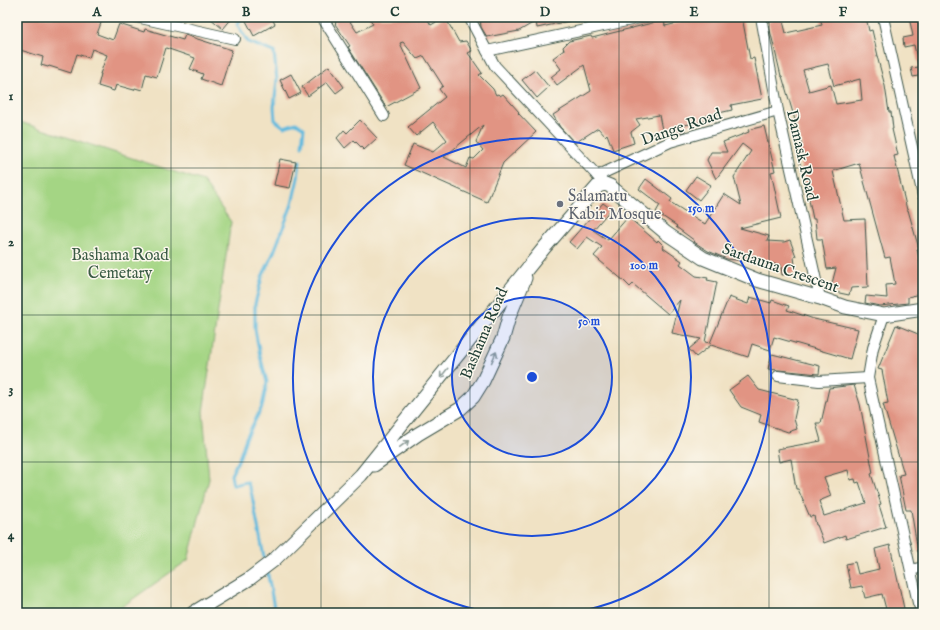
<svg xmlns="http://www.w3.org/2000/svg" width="940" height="630" font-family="'IM FELL English',serif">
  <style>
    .green { fill: #a4d584; stroke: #62895c }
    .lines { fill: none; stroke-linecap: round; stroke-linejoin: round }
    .stream { stroke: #61bade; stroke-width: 3 }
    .building { fill: #e19483; fill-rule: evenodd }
    .minor-casing { stroke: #3e564a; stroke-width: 12 }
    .tertiary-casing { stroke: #3e564a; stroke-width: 15 }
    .minor { stroke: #fff; stroke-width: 10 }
    .tertiary { stroke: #fff; stroke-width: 13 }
    .oneway { stroke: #8f9e9a }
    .grid { fill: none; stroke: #1f3d34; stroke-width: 1; stroke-opacity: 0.55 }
    .ring { fill: none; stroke: #1d4ed8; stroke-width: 2 }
    .worship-dot { fill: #6b7280; stroke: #fbf7ec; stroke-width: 1.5 }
    .labels { text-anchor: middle; stroke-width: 3; stroke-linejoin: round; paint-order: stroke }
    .street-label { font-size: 16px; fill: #1f3d34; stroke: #fbf7ec }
    .worship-label { font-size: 16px; fill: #5b616d; stroke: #fbf7ec; text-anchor: start }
    .park-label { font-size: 16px; fill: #3a5b44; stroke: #fbf7ec }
    .centre { fill: #1d4ed8; stroke: #fbf7ec; stroke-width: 2 }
    .ring-label { font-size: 12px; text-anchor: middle; font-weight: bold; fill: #1d4ed8; stroke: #fbf7ec; stroke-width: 3; stroke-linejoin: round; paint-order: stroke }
    .neatline { fill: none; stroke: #1f3d34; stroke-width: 1.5 }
    .grid-label { font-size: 13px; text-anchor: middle; font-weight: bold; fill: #1f3d34 }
  </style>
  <rect width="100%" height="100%" fill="#fbf7ec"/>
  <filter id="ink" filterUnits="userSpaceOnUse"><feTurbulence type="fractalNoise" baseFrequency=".025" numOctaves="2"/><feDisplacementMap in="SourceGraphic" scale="8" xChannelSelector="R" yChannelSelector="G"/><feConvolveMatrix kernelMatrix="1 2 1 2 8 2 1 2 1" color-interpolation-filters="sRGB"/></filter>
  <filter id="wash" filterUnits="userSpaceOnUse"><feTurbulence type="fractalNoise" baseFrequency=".012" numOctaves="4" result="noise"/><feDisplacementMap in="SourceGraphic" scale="16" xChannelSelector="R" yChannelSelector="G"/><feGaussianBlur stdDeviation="0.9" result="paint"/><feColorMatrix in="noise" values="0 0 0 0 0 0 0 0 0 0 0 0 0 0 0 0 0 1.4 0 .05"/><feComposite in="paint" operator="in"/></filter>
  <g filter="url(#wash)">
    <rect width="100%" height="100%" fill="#f0e2c4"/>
    <polygon class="green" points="17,121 203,181 231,222 203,412 209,479 188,560 113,613 17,613"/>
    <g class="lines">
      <g class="stream">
        <polyline points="243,17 237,24 248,42 274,52 277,80 274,107 275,120 284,127 296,123 304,128 302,146"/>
        <polyline points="265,562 251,491 247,482 233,485 231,475 240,456 246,438 262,407 267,382 260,356 255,329 255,304 262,277 274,252 292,204 298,178 300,161"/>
        <polyline points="267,570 275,613"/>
      </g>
    </g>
    <g id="blocks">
      <g class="building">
        <polygon points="17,17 90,17 89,19 101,23 97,34 113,40 119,24 144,32 145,29 183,40 185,35 232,50 221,86 201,79 203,74 190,69 195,58 166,48 157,77 146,74 142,90 135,88 134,90 116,85 114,91 98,86 101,74 100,74 107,55 92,49 89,58 77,54 71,73 49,66 48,67 41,65 43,57 17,49"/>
        <polygon points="209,17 233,17 223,29"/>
        <polygon points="244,17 271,17 275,24 254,36"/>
        <path d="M 333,17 L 347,17 L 357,32 L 373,24 L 369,17 L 426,17 L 431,25 L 445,17 L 459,42 L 466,41 L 472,51 L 468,53 L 482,73 L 479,75 L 493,89 L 496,95 L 498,94 L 500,96 L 503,94 L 519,112 L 518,113 L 536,132 L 503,163 L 487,202 L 404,165 L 413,144 L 433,152 L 447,140 L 433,122 L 416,136 L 408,127 L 445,97 L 439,89 L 443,86 L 424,56 L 417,59 L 403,42 L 400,43 L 421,88 L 386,107 L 348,47 L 350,46 L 335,24 L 336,23 ZM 483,125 L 476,142 L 483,150 L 474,159 L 470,158 L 466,168 L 444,157 Z"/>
        <polygon points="480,17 569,17 569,21 537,28 536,21 519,31 487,37 481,27"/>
        <polygon points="691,17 742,17 750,59 754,58 762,99 731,105 732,110 706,116 707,121 684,125 685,131 663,135 659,115 636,119 640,125 631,132 634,143 613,150 607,134 605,136 598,128 575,143 560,127 553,115 591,91 584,65 557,85 551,77 561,69 553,58 564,50 563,47 569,41 591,36 592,38 664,20 665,26 691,20"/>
        <path d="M 772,17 L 782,17 L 786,33 L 822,25 L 820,17 L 866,17 L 869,31 L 872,30 L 878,56 L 877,56 L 885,86 L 889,112 L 891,112 L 893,129 L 892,129 L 898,155 L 894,156 L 907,210 L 908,210 L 919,249 L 917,249 L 923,277 L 923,293 L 908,297 L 908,303 L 880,306 L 865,303 L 866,296 L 887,298 L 886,285 L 895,284 L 890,257 L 885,258 L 859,163 L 833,171 L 844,220 L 865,219 L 868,287 L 851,288 L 849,295 L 830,291 L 836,268 L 827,269 L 822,239 L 817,239 L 815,219 L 813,219 L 805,181 L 796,149 L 802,147 L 798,130 L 782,76 L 781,76 L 771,34 L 768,22 L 772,21 ZM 828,64 L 834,86 L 860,79 L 862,100 L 836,104 L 831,85 L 809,91 L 803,70 Z"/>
        <polygon points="909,17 923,17 923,75 913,77 911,68 919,67 914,45 904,47 903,38 913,36"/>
        <polygon points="329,66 344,87 336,93 327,82 308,96 302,87"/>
        <polygon points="535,70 549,87 537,98 522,80"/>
        <polygon points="291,74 301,93 289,99 280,80"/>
        <polygon points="360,120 377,138 364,150 354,140 345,148 337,138 344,130 347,133"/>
        <polygon points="764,126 775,171 771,172 781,218 740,228 769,236 767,241 784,242 790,240 796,256 794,257 796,273 782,275 781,265 727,259 708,251 694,242 695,241 676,227 677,226 656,212 660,205 639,189 646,179 672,199 670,202 705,224 724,194 741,205 734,177 751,151 742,144 716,179 707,160 711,152 727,152 723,142 749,132 748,130"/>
        <polygon points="280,159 296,162 290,188 274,185"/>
        <polygon points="696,176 711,185 699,200 686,190"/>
        <polygon points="603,203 611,209 593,230 608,240 628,217 657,242 658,240 664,246 663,248 682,261 680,264 696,276 708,278 707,280 717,282 705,342 710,343 729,297 748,304 750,297 771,303 772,300 789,306 787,310 814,319 858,329 850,359 774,337 770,350 752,344 748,357 711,345 696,357 689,349 701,339 672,333 680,300 668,314 633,284 630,287 624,281 594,256 602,247 587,237 577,249 569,242"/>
        <polygon points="896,325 923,336 923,551 918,552 911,510 906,510 899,475 904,474 883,404 888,403 882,370 878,369"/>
        <polygon points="772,354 820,366 819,374 768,369"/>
        <polygon points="748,376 759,390 798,400 794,419 797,429 788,432 759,422 761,415 741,407 729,390"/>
        <path d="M 854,385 L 860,404 L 873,473 L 871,474 L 881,504 L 879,505 L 886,527 L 846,539 L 845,535 L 824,543 L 817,525 L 816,525 L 814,516 L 810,517 L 798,489 L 796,489 L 791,459 L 779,462 L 777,449 L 821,441 L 816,423 L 821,423 L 829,388 ZM 848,470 L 850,480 L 855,479 L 856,483 L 859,482 L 866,503 L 824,516 L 819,501 L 831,496 L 824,477 Z"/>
        <polygon points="890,545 905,613 887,613 882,594 865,598 862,586 851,588 846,564 855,562 858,574 879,569 875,549"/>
      </g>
    </g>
  </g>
  <g filter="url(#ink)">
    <use href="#blocks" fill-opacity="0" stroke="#3e564a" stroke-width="1"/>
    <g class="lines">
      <defs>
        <g id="minor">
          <polyline points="136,17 235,39"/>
          <polyline points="322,17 384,116"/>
          <polyline points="469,17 495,66 605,184"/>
          <polyline points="761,17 778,111 820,298"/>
          <polyline points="883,17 923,196"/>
          <polyline points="487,51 645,17"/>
          <polyline points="597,176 670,142 778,111"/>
          <polyline points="884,315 873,348 868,378 918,603 923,613"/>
          <polyline points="778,376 819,381 868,378"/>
          <polyline points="911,570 923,567"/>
        </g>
        <g id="tertiary">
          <polyline points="374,465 418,434 460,409 473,397 483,381 503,338 509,317 525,278"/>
          <polyline points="193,613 249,579 274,560 361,475 544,248 598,186 605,184 610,186 666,233 703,258 757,280 820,298 845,307 884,315 923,309"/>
        </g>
      </defs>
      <use href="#minor" class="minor-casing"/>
      <use href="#tertiary" class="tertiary-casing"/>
      <use href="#minor" class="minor"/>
      <use href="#tertiary" class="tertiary"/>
    </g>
    <defs><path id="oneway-shaft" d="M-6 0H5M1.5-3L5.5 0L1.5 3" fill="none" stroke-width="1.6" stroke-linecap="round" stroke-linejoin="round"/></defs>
    <g class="oneway">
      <use href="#oneway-shaft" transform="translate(494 357) rotate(-66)"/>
      <use href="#oneway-shaft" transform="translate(444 373) rotate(129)"/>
      <use href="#oneway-shaft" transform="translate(404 444) rotate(-37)"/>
    </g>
  </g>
  <path class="grid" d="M 171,17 L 171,613M 321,17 L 321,613M 470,17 L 470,613M 619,17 L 619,613M 769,17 L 769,613M 17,168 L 923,168M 17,315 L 923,315M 17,462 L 923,462"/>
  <circle cx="532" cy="377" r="80" fill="#1d4ed8" fill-opacity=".12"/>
  <g class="ring">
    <circle cx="532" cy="377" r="80"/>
    <circle cx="532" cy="377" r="159"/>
    <path d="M493 613A239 239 0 1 1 571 613"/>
  </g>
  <circle class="worship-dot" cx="560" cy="204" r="4"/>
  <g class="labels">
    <g class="street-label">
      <text transform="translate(681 126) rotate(-19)" y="6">Dange Road</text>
      <text transform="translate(803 155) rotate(77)" y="6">Damask Road</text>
      <text transform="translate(781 267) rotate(19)" y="6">Sardauna Crescent</text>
      <text transform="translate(483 333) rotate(-67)" y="6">Bashama Road</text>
    </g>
    <g class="worship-label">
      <text x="568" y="201">Salamatu<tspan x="568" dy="18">Kabir Mosque</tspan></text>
    </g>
    <g class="park-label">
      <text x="120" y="260">Bashama Road<tspan x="120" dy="18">Cemetary</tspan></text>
    </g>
  </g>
  <circle cx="532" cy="377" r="6" class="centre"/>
  <g class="ring-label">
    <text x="701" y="212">150 m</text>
    <text x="644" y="269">100 m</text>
    <text x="589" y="325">50 m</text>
  </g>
  <rect width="940" height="630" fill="none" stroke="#fbf7ec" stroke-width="44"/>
  <rect x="22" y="22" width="896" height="586" class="neatline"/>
  <g class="grid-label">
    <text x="97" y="16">A</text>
    <text x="246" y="16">B</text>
    <text x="395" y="16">C</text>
    <text x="545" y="16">D</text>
    <text x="694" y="16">E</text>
    <text x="843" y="16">F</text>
    <text x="11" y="100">1</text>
    <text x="11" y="246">2</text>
    <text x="11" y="393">3</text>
    <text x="11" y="539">4</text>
  </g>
</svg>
